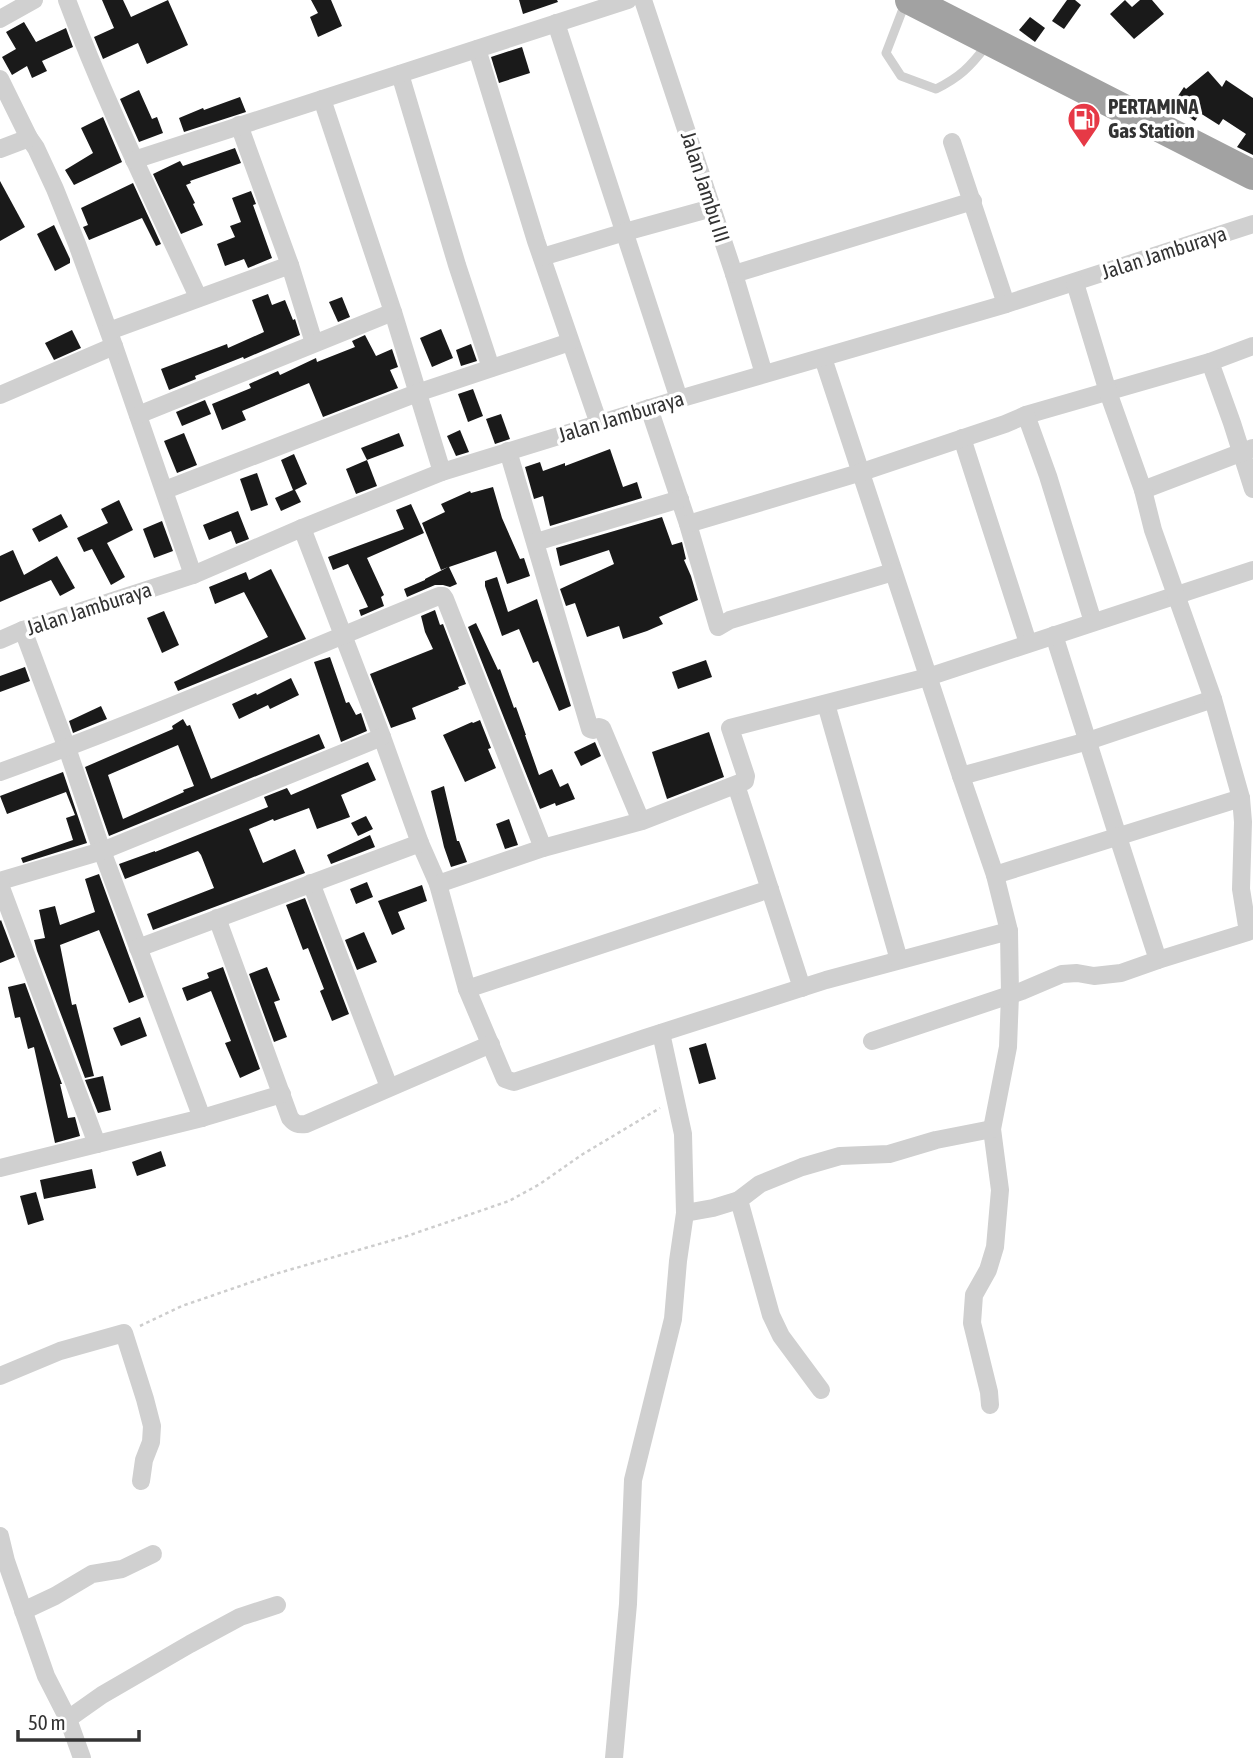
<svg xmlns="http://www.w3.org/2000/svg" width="1253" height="1758" font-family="'Asap Condensed',sans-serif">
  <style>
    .building { fill: #1a1a1a; fill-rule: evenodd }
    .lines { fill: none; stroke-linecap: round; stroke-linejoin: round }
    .path { stroke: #cdcdcd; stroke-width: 2.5; stroke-dasharray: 3.5 3.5; stroke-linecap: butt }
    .service { stroke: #d0d0d0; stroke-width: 9 }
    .minor { stroke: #d0d0d0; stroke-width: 18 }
    .trunk { stroke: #a2a2a2; stroke-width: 30 }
    .labels { text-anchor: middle; stroke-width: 7; stroke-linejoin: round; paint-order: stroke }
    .poi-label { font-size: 21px; font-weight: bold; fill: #333; stroke: #fff; text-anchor: start }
    .street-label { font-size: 21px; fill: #333; stroke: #fff }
  </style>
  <rect width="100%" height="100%" fill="#fff"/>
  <g class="building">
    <polygon points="102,0 123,0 131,17 168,0 188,45 147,64 138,43 103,59 94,37 114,28"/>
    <polygon points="311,0 331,0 342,26 318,37 310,17 318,13"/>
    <polygon points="519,0 557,0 558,2 523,14"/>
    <polygon points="1067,0 1075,0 1081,5 1064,29 1052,21"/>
    <polygon points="1125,0 1132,7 1140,0 1152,0 1164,14 1134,39 1110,14"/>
    <polygon points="1030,17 1045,28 1035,42 1019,30"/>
    <polygon points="24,22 36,42 66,28 73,47 42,61 47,71 32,78 27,66 12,75 2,57 16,49 6,32"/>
    <polygon points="522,47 530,73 499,83 491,57"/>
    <polygon points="1208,71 1222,87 1226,80 1253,98 1253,155 1237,147 1246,134 1223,119 1219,125 1200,113 1195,121 1172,105 1184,87 1186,89"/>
    <polygon points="139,90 152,119 157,117 163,133 139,142 120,99"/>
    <polygon points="240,97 246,112 184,132 179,118 203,108 204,110"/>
    <polygon points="103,117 122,162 74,185 65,170 93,153 81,128"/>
    <polygon points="235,148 241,163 190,181 191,183 186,185 195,203 193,204 203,225 181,234 153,174 180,161 183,166"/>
    <polygon points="0,181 25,227 0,241"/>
    <polygon points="133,183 161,244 156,246 142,218 89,240 83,227 88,225 81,208"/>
    <polygon points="251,191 256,204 253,205 272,258 248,268 244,259 225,266 217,244 235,237 230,226 241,222 232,198"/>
    <polygon points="54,225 70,259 70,263 55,271 37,234"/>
    <polygon points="268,294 272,305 285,300 293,320 295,319 300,335 244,359 243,357 195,376 196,379 169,390 161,369 227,344 228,348 264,332 252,300"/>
    <polygon points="342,297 350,317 338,322 329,302"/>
    <polygon points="441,329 453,358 432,367 420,338"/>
    <polygon points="72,330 81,348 54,360 45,343"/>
    <polygon points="365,335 376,356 392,349 398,367 390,370 398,388 323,417 309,383 242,411 246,420 222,430 212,404 251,388 249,384 278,371 280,375 316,358 317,362 355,347 352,341"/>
    <polygon points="471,344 477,361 461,366 456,350"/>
    <polygon points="473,389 483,416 468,422 458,394"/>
    <polygon points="205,400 211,414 182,426 176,412"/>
    <polygon points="501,414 510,439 495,444 486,419"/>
    <polygon points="460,430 469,452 456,456 447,436"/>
    <polygon points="184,433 197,465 177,473 164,441"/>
    <polygon points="399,433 404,446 367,460 361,448"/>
    <polygon points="610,449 623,487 637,482 642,498 550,526 543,496 534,499 525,467 540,462 543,471 565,463 565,466"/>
    <polygon points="294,454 307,484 295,490 301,502 281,511 275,498 293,490 281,460"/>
    <polygon points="367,460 377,486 356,494 346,469"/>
    <polygon points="257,473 268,505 251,511 240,479"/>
    <polygon points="493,487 502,518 520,559 524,558 530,576 507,584 496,551 449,567 457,584 450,587 443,585 435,585 407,597 404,589 425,580 425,579 448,567 441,570 422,523 445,512 441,504 470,491 471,493"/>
    <polygon points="119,500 133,530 107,543 125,577 111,585 92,549 84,552 77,538 108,523 101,509"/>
    <polygon points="411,504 424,533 367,558 384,595 381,597 384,606 361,616 359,610 368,607 348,564 333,570 328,557 404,529 396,510"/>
    <polygon points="238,511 249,539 236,544 231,531 209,540 203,525"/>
    <polygon points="61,514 68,527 39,542 32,529"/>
    <polygon points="662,517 672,545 682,542 686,559 684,560 691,576 698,600 659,617 663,624 647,631 623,639 619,626 587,637 575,603 566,606 560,589 614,564 609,550 560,566 556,548"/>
    <polygon points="162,521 173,551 154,558 143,529"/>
    <polygon points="13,550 24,575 57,556 75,588 60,596 51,580 0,602 0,556"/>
    <polygon points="271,569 306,639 178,691 174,682 268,637 244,592 215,604 209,587 246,572 249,580"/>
    <polygon points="497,577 508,612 537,599 571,706 559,711 538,661 533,663 519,629 502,636 485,586 485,581"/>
    <polygon points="435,610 440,625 443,624 466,684 458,687 459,689 412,708 416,719 391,728 370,674 433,649 425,632 421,616"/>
    <polygon points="164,611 179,645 162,653 147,618"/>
    <polygon points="476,623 498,670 500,669 514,708 516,707 526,735 525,735 539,775 552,769 560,787 568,783 575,799 556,806 555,803 540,809 468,627"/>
    <polygon points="330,657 346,703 349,702 356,715 361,713 367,731 341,742 314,662"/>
    <polygon points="706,660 712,677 678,689 672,672"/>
    <polygon points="25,667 30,681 0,692 0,676"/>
    <polygon points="291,678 299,695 270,709 268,705 239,719 232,704 256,693 257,695"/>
    <polygon points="101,706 107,719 73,733 69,721"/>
    <path d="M 183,719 L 187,726 L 190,725 L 211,779 L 319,734 L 325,748 L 109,836 L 85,767 L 173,729 L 172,726 ZM 178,745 L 194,786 L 183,790 L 184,792 L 123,819 L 108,775 Z"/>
    <polygon points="480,720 491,748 488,749 496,768 465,782 443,735 472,722 473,723"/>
    <polygon points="709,732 724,777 667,799 652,752"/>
    <polygon points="595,742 601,756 581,766 574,752"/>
    <polygon points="368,762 376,780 341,795 350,817 317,829 309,808 274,821 273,819 249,829 263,863 295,849 305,873 153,930 147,914 214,888 201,855 198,851 125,879 119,864 155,851 155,852 268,807 264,797 287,788 291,795"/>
    <polygon points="63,772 87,843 23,863 21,858 73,840 66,818 75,815 66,792 7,814 0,796"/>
    <polygon points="444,786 457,841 459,841 467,862 451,867 444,847 431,791"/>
    <polygon points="366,816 373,829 358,836 351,823"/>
    <polygon points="509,819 518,845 505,849 496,824"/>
    <polygon points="370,835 375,847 331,864 327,855"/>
    <polygon points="99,874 144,997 129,1003 99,930 60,945 72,1005 76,1004 94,1076 85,1078 37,951 34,940 45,938 39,910 55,906 60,925 95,912 85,879"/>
    <polygon points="367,882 373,897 356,904 350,889"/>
    <polygon points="422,885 427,901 398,912 405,929 392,935 378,901"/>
    <polygon points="305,898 349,1014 332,1021 320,991 324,989 308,948 303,950 286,905"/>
    <polygon points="1,920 15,957 0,963 0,921"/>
    <polygon points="364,932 377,962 357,970 345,940"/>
    <polygon points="223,967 260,1069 240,1078 225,1043 231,1041 211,991 187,1001 182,988 209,978 207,973"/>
    <polygon points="267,967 280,1000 274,1002 287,1037 274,1042 249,974"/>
    <polygon points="25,983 62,1084 60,1084 68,1118 75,1117 80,1136 55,1143 34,1047 28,1049 20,1017 15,1018 8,987"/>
    <polygon points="140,1017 147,1036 121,1046 113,1028"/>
    <polygon points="706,1043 716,1079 699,1084 689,1048"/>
    <polygon points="103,1076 111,1110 98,1113 85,1080"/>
    <polygon points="161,1151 166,1166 137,1176 132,1162"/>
    <polygon points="92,1169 96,1188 44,1199 40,1180"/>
    <polygon points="36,1192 44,1220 28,1225 20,1196"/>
  </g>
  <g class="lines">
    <polyline class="path" points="140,1326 182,1306 275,1274 407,1236 509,1201 540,1184 583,1154 660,1108"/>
    <path class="service" d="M 906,1 L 886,53 L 901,76 L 936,89 C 960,77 970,67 986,46"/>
    <g class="minor">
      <path d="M 67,0 C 105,102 153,199 198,297"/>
      <polyline points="643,0 734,274 764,374"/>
      <polyline points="0,19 34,0"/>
      <polyline points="556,23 679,399"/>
      <polyline points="477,49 536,241 599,424"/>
      <polyline points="400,74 457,265 491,368"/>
      <polyline points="0,79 29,138 36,148 55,189 77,244 114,346 193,575"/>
      <polyline points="322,99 393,312 442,472"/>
      <polyline points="239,125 290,265 314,343"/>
      <polyline points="952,142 1006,304"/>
      <polyline points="0,149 29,138"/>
      <polyline points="134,160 628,0"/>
      <polyline points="542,257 625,232 712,208"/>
      <polyline points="734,274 973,201"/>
      <polyline points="109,331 290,265"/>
      <polyline points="823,358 961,776 995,875 1009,931 1010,995 1008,1047 992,1129 1000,1190 995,1247 988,1270 974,1295 972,1323 989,1392 990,1405"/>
      <polyline points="1210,362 1232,423 1253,489"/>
      <polyline points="0,395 114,346"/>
      <polyline points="649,408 688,524 718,627 730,620 893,572"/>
      <polyline points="138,415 393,312"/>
      <polyline points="1026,415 1210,362 1253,346"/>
      <polyline points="962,438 1028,643"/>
      <polyline points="508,451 590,729 593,730 599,727 602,728 641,821"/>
      <polyline points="165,490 417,393 570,342"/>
      <polyline points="1143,490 1253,448"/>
      <polyline points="688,524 862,472 1005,424 1026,415 1048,476 1093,622"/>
      <polyline points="302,528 382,737 420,843 438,884 467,989 505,1079 514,1082 645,1038 826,980 1009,931"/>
      <polyline points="536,542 680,499"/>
      <polyline points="23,630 67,748 102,851 202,1118"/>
      <polyline points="1054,635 1118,837 1158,960"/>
      <polyline points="0,640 23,630 193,575 302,528 442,472 679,399 1006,304 1253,224"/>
      <polyline points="826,704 899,960"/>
      <path d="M 0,772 C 148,719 293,655 439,596 L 443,596 L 445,599 L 543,848"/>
      <polyline points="961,776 1088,741 1213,699"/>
      <polyline points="736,785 802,988"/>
      <polyline points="995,875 1241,798"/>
      <polyline points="0,881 102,851 382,737"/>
      <polyline points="311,883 389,1087"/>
      <polyline points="438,884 543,848 642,821 745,781 746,776 730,728 928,677 1253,570"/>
      <polyline points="0,885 97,1144"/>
      <path d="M 217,918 L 290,1118 C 295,1124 298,1125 306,1124 L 491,1044"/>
      <polyline points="138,948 420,843"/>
      <polyline points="467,989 770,889"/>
      <polyline points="872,1041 1022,991 1062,974 1077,973 1094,976 1121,973 1158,960 1248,932 1241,889 1243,822 1241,798 1213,699 1153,530 1143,490 1108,392 1075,283"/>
      <polyline points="0,1168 202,1118 282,1094"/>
      <polyline points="685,1213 713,1208 739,1200"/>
      <polyline points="0,1376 60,1351 124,1333 145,1399 152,1426 151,1442 144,1460 141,1481"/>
      <polyline points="821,1390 781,1336 771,1315 739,1200 760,1184 802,1167 840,1156 889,1154 936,1140 992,1129"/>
      <polyline points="0,1536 6,1561 46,1676 68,1719 82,1758"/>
      <polyline points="23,1611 55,1596 92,1574 122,1569 153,1554"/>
      <polyline points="68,1719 102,1695 190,1644 240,1617 277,1605"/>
      <polyline points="614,1758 628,1604 633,1480 673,1319 678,1261 685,1213 683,1134 661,1033"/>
    </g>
    <polyline class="trunk" points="910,0 1253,175"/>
  </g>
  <defs>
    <symbol id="fuel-pin" viewBox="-11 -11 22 30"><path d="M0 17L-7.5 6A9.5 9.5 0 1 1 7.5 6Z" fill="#e63946" stroke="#fff"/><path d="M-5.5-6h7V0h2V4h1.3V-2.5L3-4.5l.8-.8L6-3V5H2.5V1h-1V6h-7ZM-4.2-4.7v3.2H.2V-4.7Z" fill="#fff"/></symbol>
  </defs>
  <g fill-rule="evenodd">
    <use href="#fuel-pin" x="1065" y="100" width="38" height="52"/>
  </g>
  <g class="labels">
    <g class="poi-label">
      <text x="1108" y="114">PERTAMINA<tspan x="1108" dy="24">Gas Station</tspan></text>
    </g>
    <g class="street-label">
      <text transform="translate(705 187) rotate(72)" y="7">Jalan Jambu III</text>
      <text transform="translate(1164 253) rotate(-18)" y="7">Jalan Jamburaya</text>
      <text transform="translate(621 417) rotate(-17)" y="7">Jalan Jamburaya</text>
      <text transform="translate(89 609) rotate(-18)" y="7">Jalan Jamburaya</text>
    </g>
  </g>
  <path d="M18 1730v10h121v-10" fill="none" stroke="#333333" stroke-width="3.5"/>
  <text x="28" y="1730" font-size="21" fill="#333333" stroke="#ffffff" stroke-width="5" paint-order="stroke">50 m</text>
</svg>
